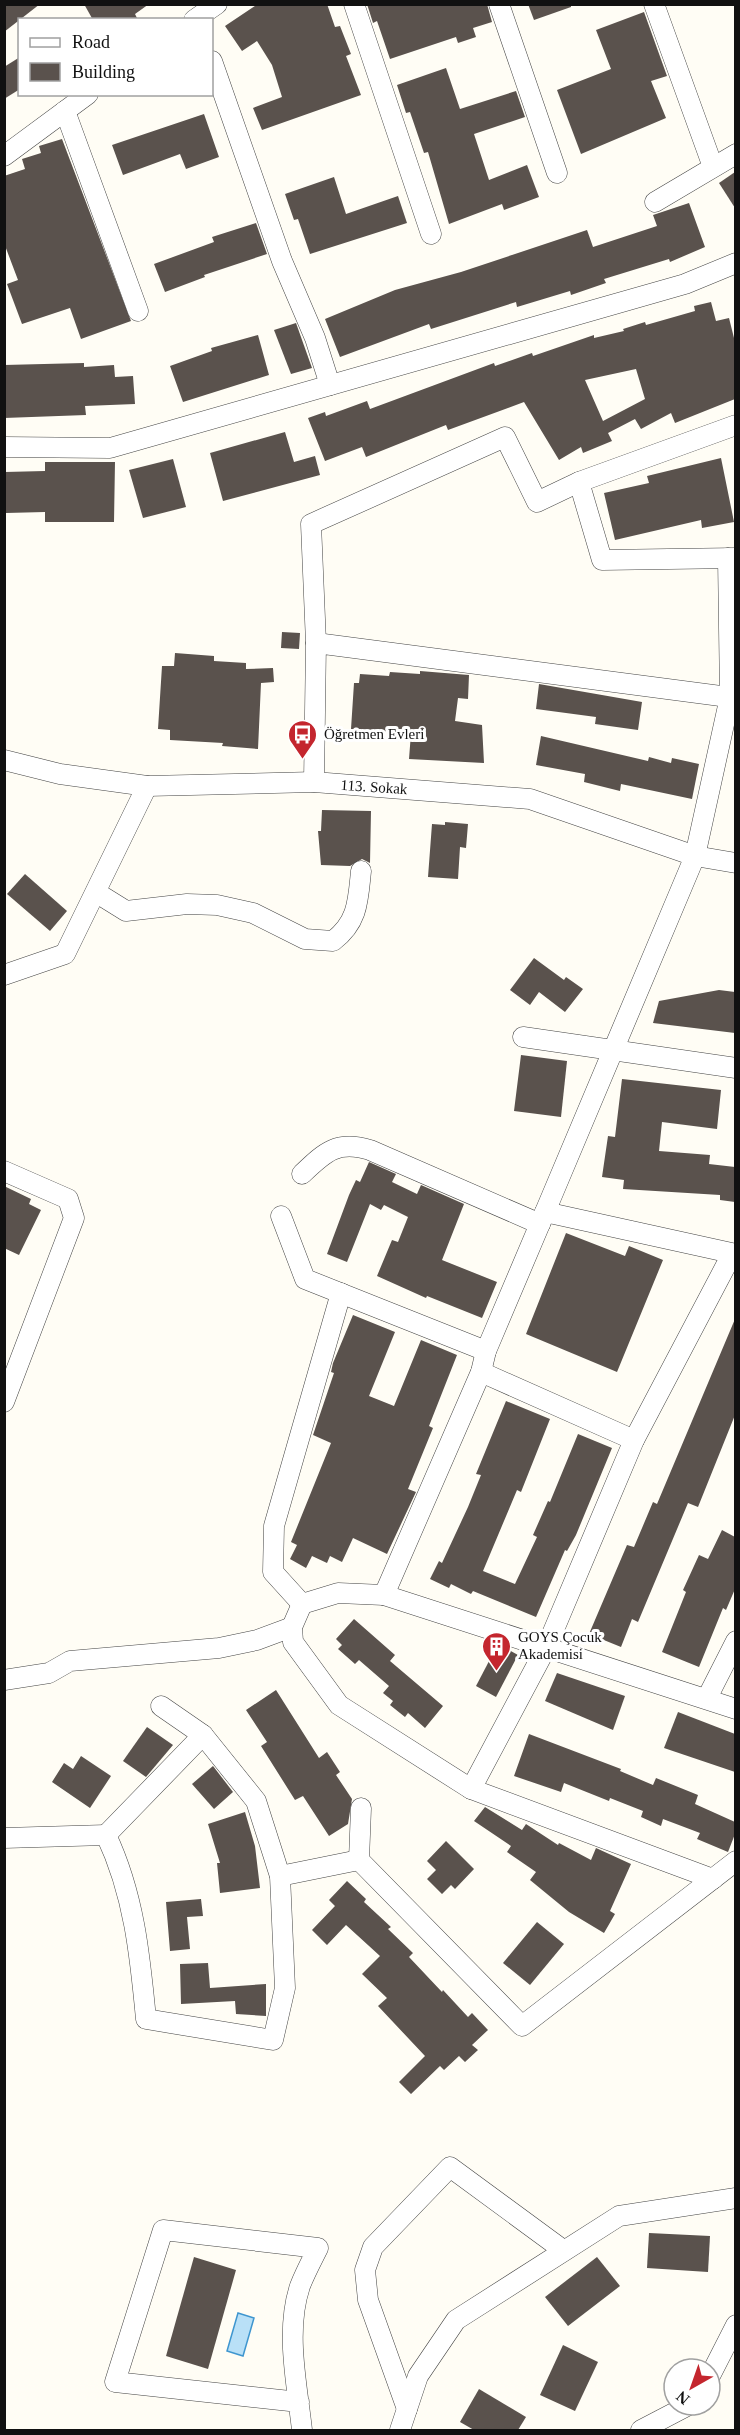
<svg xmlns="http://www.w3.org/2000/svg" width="740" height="2435" font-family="Georgia,serif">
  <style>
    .water { fill: #b9e0f7; stroke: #3f96cf; stroke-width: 1.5 }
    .building { fill: #5a524d; fill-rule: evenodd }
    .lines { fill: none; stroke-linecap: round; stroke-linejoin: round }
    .minor-casing { stroke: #444; stroke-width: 21 }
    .minor { stroke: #fff; stroke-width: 20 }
    .labels { text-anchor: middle; stroke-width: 6; stroke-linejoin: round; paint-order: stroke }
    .poi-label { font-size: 15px; fill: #111; stroke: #fff; text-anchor: start }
    .street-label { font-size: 15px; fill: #111; stroke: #fff }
  </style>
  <rect width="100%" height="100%" fill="#fffdf5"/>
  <polygon class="water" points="238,2313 254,2318 243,2356 227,2351"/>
  <g class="building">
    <polygon points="4,4 40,4 4,32"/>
    <polygon points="84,4 149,4 135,14 138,20 93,20"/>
    <polygon points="258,4 327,4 335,27 340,26 351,54 346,56 361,95 262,130 253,108 282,97 272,65 257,41 242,51 225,26"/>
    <polygon points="367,4 487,4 492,22 473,28 476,37 458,43 456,37 390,59 377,21 373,23"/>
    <polygon points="528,4 571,4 571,7 534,20"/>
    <polygon points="644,12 667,76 651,81 666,118 581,154 557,90 611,69 596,30"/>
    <polygon points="20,57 20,89 4,99 4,67"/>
    <polygon points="446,68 460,109 516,91 525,117 474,134 489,180 527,165 539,197 504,210 502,204 449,224 428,152 424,153 410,112 406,113 397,85"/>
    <polygon points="204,114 219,157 186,169 180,154 123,175 112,145"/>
    <polygon points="62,139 131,321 81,339 70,308 22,324 7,284 18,280 4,243 4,176 25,169 22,159 41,153 39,146"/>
    <polygon points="735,172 735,208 719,183"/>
    <polygon points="334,177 346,214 398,196 407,223 310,254 298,219 294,220 285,194"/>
    <polygon points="689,203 705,247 670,262 669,259 604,279 606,283 571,295 570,291 517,307 516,302 431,329 429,324 340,357 325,319 395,290 461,272 587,230 593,247 657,226 653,215"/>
    <polygon points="256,223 267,254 204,275 205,277 165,292 154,264 214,242 212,237"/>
    <path d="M 711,302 L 716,321 L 729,318 L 735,342 L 735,399 L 675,423 L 671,413 L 641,429 L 635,419 L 608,433 L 612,441 L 583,453 L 581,447 L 559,460 L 524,402 L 448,430 L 446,425 L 366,457 L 362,447 L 325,461 L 308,418 L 325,412 L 326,416 L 367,401 L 370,409 L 494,363 L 495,366 L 532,353 L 533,356 L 594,335 L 594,338 L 624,331 L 623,329 L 645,322 L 646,325 L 695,311 L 694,306 ZM 636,369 L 645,399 L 603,421 L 585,380 Z"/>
    <polygon points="296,323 312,368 291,374 274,330"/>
    <polygon points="258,335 269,375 183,402 170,366 212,351 211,348"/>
    <polygon points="84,363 84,367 114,365 115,377 133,376 135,404 85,406 86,415 4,418 4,365"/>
    <polygon points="285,432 294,462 315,456 320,475 223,501 210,453"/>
    <polygon points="721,458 734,522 702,528 701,520 615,540 604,493 649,483 647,476"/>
    <polygon points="173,459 186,507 143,518 129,470"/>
    <polygon points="45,462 115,462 114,522 45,522 45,512 6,513 5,472 45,471"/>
    <polygon points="282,632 300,633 299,649 281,648"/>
    <polygon points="175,653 214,656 214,661 246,663 246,669 273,668 274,682 261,683 258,749 222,746 223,743 170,740 170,730 158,729 162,666 174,666"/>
    <polygon points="420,671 469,675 468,699 458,698 455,721 482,725 484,763 409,759 411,733 351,729 354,683 359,683 360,674 389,676 390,672 420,674"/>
    <polygon points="539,684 642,702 638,730 595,724 596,717 536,709"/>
    <polygon points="541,736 648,761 649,757 671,763 672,758 699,764 692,799 621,784 620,791 584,782 585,774 536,765"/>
    <polygon points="322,810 371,811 370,863 362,859 350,866 321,865 318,831 321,831"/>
    <polygon points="445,822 468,824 466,848 460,847 458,879 428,877 432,824 445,825"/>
    <polygon points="25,874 67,911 50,931 7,894"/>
    <polygon points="534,958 564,980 566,977 583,989 565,1012 539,992 530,1005 510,990"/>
    <polygon points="719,990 735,992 735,1033 653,1023 659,1001"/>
    <polygon points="521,1055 567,1061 561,1117 514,1111"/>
    <polygon points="622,1079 721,1090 717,1129 662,1122 659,1151 710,1155 709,1164 735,1167 735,1202 720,1200 720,1195 623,1189 624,1180 602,1177 608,1136 615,1137"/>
    <polygon points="369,1162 396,1174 392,1182 417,1194 421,1185 464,1204 442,1260 497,1282 482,1318 427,1296 426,1298 377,1276 392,1240 398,1242 408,1217 384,1205 381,1210 370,1204 347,1262 327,1254 349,1195 356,1180 360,1182"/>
    <polygon points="4,1186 31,1199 29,1204 41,1210 19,1255 4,1248"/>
    <polygon points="566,1233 625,1256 629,1246 663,1260 617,1372 526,1334"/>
    <polygon points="353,1315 395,1332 369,1396 394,1406 421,1340 457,1355 429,1426 433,1428 408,1489 416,1492 387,1554 353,1538 342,1562 330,1556 327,1563 312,1556 306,1568 290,1559 297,1545 291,1542 331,1443 313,1435 334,1373 331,1372 333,1363"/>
    <polygon points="735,1319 735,1415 698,1507 688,1503 638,1622 632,1619 621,1647 589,1634 627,1545 634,1547 653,1502 657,1504"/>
    <polygon points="506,1401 550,1419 521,1492 517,1490 483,1571 515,1584 537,1537 533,1535 548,1501 550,1502 578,1434 612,1448 576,1535 567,1551 565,1550 536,1617 473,1591 471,1594 451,1584 449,1588 430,1579 439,1561 442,1563 468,1507 481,1475 476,1474"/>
    <polygon points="722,1530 735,1537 735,1589 726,1610 723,1608 699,1667 662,1652 686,1592 683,1590 699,1555 708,1559"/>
    <polygon points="354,1619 395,1655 390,1661 443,1706 425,1728 408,1713 405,1717 390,1705 393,1701 383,1693 389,1686 359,1660 355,1664 338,1649 342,1645 336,1639"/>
    <polygon points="498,1644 518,1655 496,1697 476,1686"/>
    <polygon points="557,1673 625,1696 613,1730 545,1701"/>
    <polygon points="276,1690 319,1758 327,1752 340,1772 336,1775 352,1799 348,1824 329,1836 303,1796 295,1800 261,1746 267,1742 246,1710"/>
    <polygon points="678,1712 735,1734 735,1772 664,1748"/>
    <polygon points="147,1727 173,1745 146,1777 123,1761"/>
    <polygon points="529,1734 621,1769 620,1771 653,1785 656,1778 698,1795 695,1804 735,1822 735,1834 728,1852 697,1839 700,1833 663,1819 661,1826 641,1817 643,1811 610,1798 609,1801 564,1783 561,1792 514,1776"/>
    <polygon points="81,1756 111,1776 90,1808 52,1782 64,1763 73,1769"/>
    <polygon points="213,1766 233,1792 214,1809 192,1784"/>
    <polygon points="485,1807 522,1830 526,1824 558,1845 559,1843 591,1860 596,1848 631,1864 610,1911 615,1914 604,1933 569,1912 530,1880 536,1872 507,1852 511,1846 474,1821"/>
    <polygon points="245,1812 255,1846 260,1888 220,1893 217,1863 220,1863 208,1824"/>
    <polygon points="446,1841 474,1869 455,1889 451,1885 442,1894 427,1879 436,1870 427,1861"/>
    <polygon points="347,1881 366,1899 364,1902 391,1927 388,1929 413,1953 409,1957 442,1992 443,1990 468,2017 472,2013 488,2030 472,2045 478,2050 465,2062 459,2056 444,2070 440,2066 411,2094 399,2082 425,2056 378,2006 387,1998 362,1974 380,1956 346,1925 327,1945 312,1930 335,1906 329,1900"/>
    <polygon points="201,1899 203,1916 187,1917 190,1949 170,1951 166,1902"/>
    <polygon points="537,1922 564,1944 530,1985 503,1963"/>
    <polygon points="208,1963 210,1988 266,1984 266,2016 236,2014 235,2001 181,2004 180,1964"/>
    <polygon points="649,2233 710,2236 708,2272 647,2268"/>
    <polygon points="194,2257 236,2270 208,2369 166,2356"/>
    <polygon points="597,2257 620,2286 568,2326 545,2297"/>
    <polygon points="563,2345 598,2362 575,2411 540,2395"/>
    <polygon points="479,2389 526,2417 518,2430 474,2430 460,2422"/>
  </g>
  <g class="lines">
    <defs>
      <g id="minor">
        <polyline points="354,4 431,234"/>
        <polyline points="499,4 557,173"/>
        <polyline points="654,4 713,167"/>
        <polyline points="194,20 217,4"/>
        <polyline points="212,61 282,261 315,338 330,385"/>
        <polyline points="65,111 138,311"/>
        <polyline points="4,156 88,94"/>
        <polyline points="655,202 736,154"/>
        <polyline points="736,425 579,482 602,560 736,558"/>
        <polyline points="4,447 110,448 685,284 736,263"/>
        <polyline points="316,643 311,524 505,437 537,502 579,482"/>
        <polyline points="4,760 60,774 147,786 314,782 530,799 695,856 736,863"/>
        <polyline points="314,782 316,643 736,698"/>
        <path d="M 97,893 L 126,911 L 187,904 L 217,905 L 253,913 L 305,939 L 333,941 C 358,922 358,901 361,871"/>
        <polyline points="4,975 65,954 147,786"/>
        <polyline points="523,1037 736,1068"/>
        <polyline points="4,1171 68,1199 74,1218 4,1402"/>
        <path d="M 302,1174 C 325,1152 337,1140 370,1150 L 540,1224"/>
        <polyline points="545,1212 695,856 730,697 728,558"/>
        <polyline points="281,1216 305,1279 486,1351"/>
        <polyline points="481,1372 634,1440"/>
        <polyline points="384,1595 481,1372 486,1351 545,1212 736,1254"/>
        <polyline points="302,1604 273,1572 274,1526 341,1293"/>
        <polyline points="4,1680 49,1673 70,1661 219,1648 257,1640 292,1627"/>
        <polyline points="707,1698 736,1641"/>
        <polyline points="161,1706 203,1735"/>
        <path d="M 203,1735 L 256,1801 L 280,1876 L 285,1988 L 273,2040 L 146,2019 C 140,1955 134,1894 106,1835 Z"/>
        <polyline points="471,1789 547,1646 634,1440 732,1254"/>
        <polyline points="361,1808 359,1860 522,2026 736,1861"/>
        <polyline points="4,1838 106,1835"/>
        <polyline points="280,1876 359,1860"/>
        <polyline points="713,1879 471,1789 339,1705 293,1642 292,1627 302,1604 338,1593 384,1595 736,1709"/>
        <polyline points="710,2376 736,2325"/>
        <path d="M 299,2402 L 115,2382 L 163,2230 L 318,2248 C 312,2260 305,2273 300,2286 C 285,2331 297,2384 302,2430"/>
        <polyline points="407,2409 368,2300 365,2270 373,2247 450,2167 563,2250"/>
        <polyline points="400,2430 418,2376 456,2320 619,2216 736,2198"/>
        <polyline points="641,2430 689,2405"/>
      </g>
    </defs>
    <use href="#minor" class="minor-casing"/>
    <use href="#minor" class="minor"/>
  </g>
  <defs>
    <symbol id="bus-pin" viewBox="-11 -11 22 30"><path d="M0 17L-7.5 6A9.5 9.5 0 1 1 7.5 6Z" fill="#c4262e" stroke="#fff"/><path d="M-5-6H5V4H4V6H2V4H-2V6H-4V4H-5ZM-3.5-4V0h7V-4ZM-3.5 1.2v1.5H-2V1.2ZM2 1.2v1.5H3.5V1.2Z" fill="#fff"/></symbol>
    <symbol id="building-pin" viewBox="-11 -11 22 30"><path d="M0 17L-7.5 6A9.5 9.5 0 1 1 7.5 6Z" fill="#c4262e" stroke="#fff"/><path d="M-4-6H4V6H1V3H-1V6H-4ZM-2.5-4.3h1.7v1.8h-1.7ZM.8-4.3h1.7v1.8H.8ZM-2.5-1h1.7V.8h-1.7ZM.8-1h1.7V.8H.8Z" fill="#fff"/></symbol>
  </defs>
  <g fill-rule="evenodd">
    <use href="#bus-pin" x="286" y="718" width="33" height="45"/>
    <use href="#building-pin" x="480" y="1630" width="33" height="45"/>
  </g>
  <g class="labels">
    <g class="poi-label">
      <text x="324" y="739">Öğretmen Evleri</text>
      <text x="518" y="1642">GOYS Çocuk<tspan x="518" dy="17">Akademisi</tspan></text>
    </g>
    <g class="street-label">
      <text transform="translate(374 787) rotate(4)" y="5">113. Sokak</text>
    </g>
  </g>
  <rect width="740" height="2435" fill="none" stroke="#111111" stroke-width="12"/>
  <rect x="18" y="18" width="195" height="78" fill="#ffffff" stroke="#a0a0a0" stroke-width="1.5"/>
  <rect x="30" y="38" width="30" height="9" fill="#ffffff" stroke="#a0a0a0" stroke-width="1.5"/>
  <text x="72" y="48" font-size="18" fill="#111111">Road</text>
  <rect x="30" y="63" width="30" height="18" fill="#5a524d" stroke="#a0a0a0" stroke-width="1.5"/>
  <text x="72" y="78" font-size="18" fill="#111111">Building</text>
  <g transform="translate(692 2387) rotate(220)"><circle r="28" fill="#ffffff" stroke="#a0a0a0" stroke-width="1.5"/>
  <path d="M0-4.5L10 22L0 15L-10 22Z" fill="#c4262e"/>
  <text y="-9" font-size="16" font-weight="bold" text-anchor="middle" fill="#111111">N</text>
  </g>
</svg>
